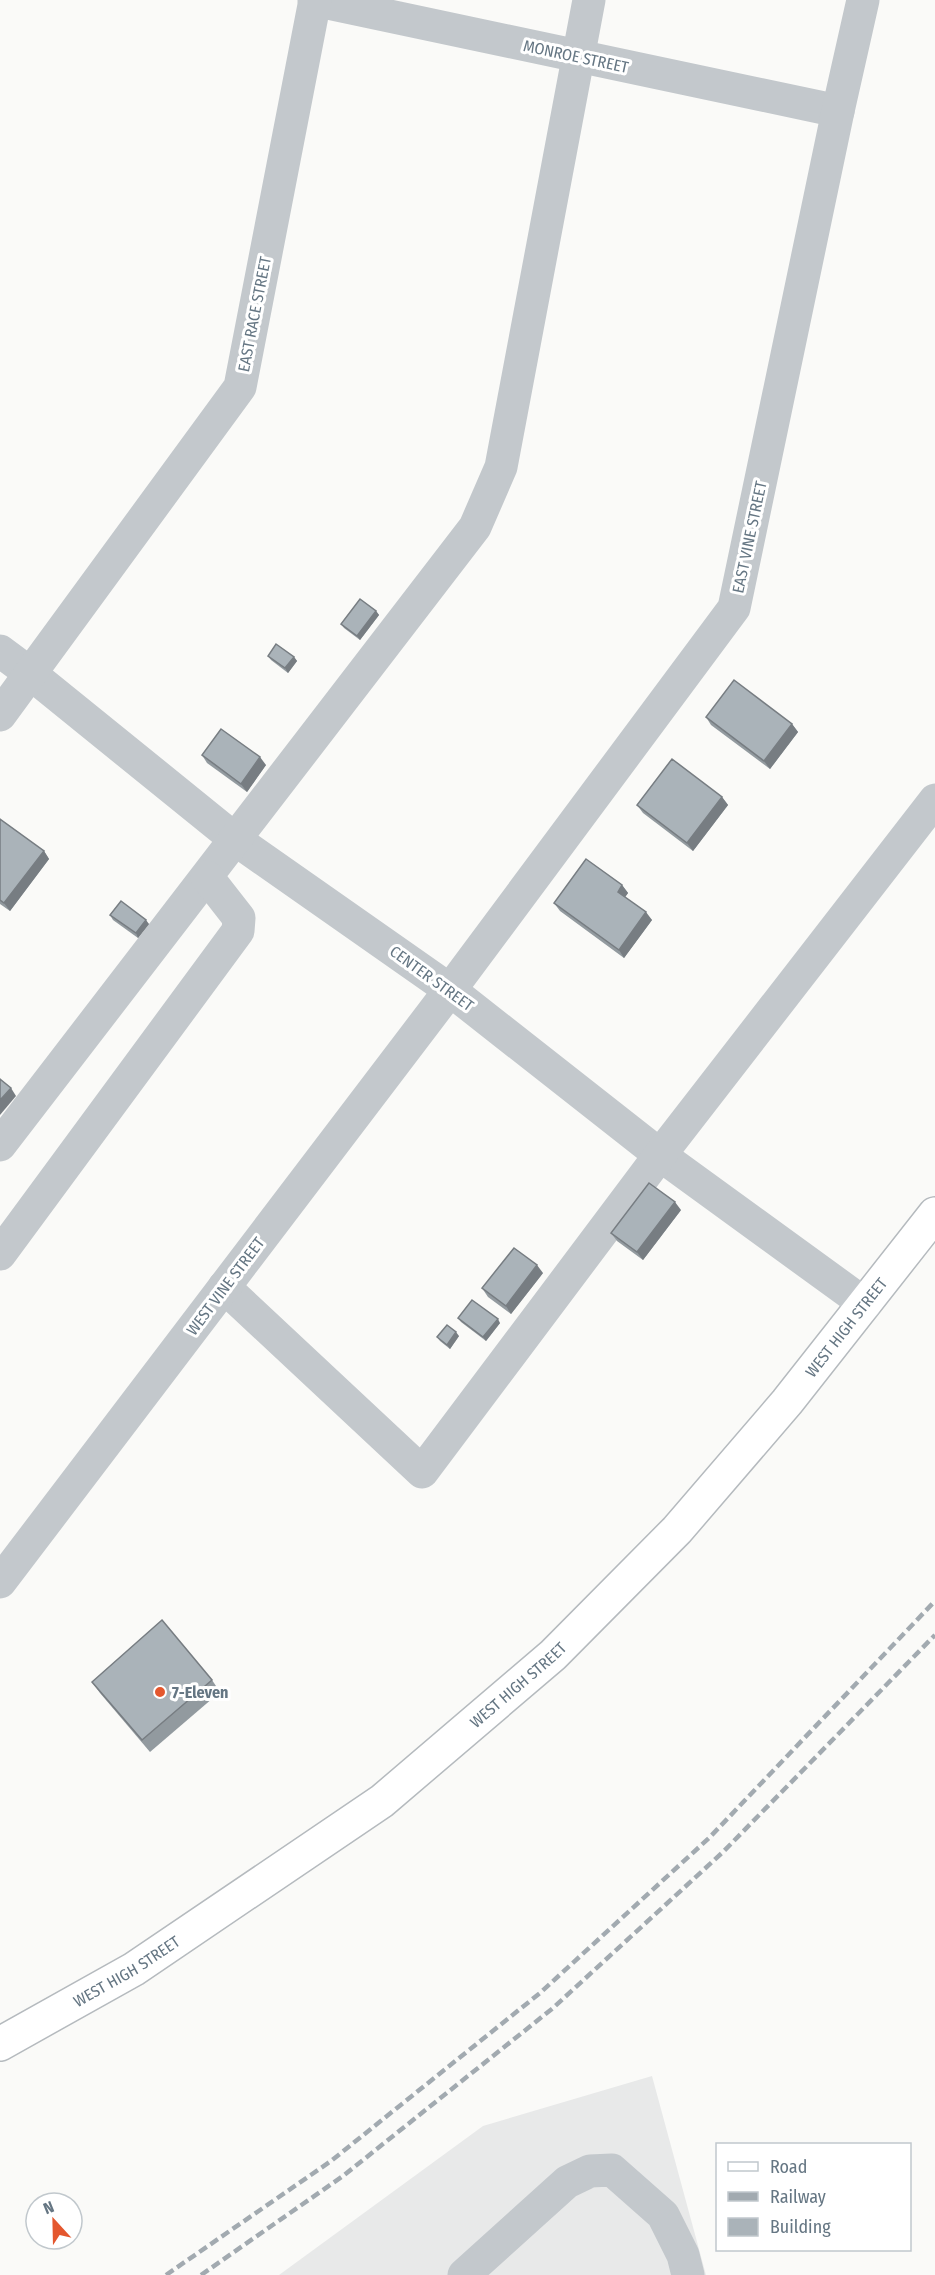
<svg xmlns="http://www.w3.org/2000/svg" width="935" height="2275" font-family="'Fira Sans Condensed',sans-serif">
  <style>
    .built { fill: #e8e9e9 }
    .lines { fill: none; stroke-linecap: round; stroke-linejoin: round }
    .major-casing { stroke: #b5babe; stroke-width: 36 }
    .minor { stroke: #c3c8cc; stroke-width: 33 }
    .major { stroke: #fff; stroke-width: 33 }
    .rail { stroke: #a2aab0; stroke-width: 4.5; stroke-dasharray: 9 4.5; stroke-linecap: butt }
    .wall { fill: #929a9f }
    .shaded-wall { fill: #777d82 }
    .building { fill: #aab3b9; stroke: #777d82; stroke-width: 1.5 }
    .poi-dot { fill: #e4572e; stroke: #fff; stroke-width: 2 }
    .labels { text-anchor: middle; stroke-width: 6; stroke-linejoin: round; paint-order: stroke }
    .street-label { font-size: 16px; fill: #657683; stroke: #fff }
    .poi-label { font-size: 16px; font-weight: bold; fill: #657683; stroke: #fff; text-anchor: start }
  </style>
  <rect width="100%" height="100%" fill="#fafaf8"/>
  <polygon class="built" points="652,2076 706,2275 279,2275 483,2126"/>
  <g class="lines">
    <defs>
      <g id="major">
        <path id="s1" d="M 0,2044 L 134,1969 L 382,1801 L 553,1655 L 677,1530 L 787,1402 L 935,1214"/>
      </g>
    </defs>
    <use href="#major" class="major-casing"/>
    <g class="minor">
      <polyline points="314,0 838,111"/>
      <polyline points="0,651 31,674 236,840 450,990 660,1155 865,1304"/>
      <polyline points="0,715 240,387 315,0"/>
      <polyline points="0,1145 475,527 501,467 589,0"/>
      <polyline points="0,1254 238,931 239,918 207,877"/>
      <polyline points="224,1287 422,1472 660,1155 935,800"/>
      <polyline points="0,1582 450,990 734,608 838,111 863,0"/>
      <polyline points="464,2275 567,2182 590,2171 612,2170 663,2215 683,2255 688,2275"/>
    </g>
    <use href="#major" class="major"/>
    <g class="rail">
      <polyline points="166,2275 331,2161 540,1993 709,1838 935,1601"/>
      <polyline points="201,2275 343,2176 553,2008 723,1852 935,1635"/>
    </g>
  </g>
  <g class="wall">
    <polygon points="376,611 379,615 360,640 344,628 341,624"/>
    <polygon points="268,656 294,657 297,661 288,673 271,660"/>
    <polygon points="706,717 792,724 798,732 770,769 711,725"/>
    <polygon points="202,755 266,765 247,792 207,763"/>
    <polygon points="722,797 728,805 693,851 643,813 637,805"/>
    <polygon points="0,819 44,851 49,859 10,911 0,904"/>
    <polygon points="622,885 628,893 625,897 652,920 624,958 560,911 554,903"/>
    <polygon points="110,915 149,924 138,938 113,920"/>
    <polygon points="681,1210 643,1260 617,1241 611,1233"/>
    <polygon points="543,1273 511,1314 488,1297 482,1288"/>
    <polygon points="458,1318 500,1323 486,1341 461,1322"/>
    <polygon points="459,1336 450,1349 440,1341 437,1337"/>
    <polygon points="212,1680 220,1692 150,1752 100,1693 92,1682"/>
  </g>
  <g class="shaded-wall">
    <polygon points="376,611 379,615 360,640 357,636"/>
    <polygon points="294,657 297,661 288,673 285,668"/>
    <polygon points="792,724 798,732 770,769 764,761"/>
    <polygon points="260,757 266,765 247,792 241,784"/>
    <polygon points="722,797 728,805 693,851 687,843"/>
    <polygon points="44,851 49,859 10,911 4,903"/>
    <polygon points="622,885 628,893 623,900 618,892"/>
    <polygon points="646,912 652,920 624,958 619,950"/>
    <polygon points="146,920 149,924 138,938 136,933"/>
    <polygon points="11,1088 16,1096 0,1115 0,1100"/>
    <polygon points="675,1202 681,1210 643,1260 637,1252"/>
    <polygon points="537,1265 543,1273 511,1314 506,1306"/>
    <polygon points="498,1319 500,1323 486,1341 483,1337"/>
    <polygon points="456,1332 459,1336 450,1349 447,1345"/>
  </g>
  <g class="building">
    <polygon points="360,599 376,611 357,636 341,624"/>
    <polygon points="276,644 294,657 285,668 268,656"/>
    <polygon points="734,680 792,724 764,761 706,717"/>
    <polygon points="221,729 260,757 241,784 202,755"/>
    <polygon points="672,759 722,797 687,843 637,805"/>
    <polygon points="0,819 44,851 4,903 0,900"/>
    <polygon points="586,859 622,885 618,892 646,912 619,950 554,903"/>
    <polygon points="121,901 146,920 136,933 110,915"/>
    <polygon points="0,1079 11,1088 0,1100"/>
    <polygon points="649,1183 675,1202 637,1252 611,1233"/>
    <polygon points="514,1248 537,1265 506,1306 482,1288"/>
    <polygon points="472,1300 498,1319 483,1337 458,1318"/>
    <polygon points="447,1325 456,1332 447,1345 437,1337"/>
    <polygon points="162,1620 212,1680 142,1740 92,1682"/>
  </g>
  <circle class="poi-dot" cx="160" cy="1692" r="6"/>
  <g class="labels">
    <g class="street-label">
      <text transform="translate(576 56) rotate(12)" y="6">MONROE STREET</text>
      <text transform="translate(254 314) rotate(-79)" y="6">EAST RACE STREET</text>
      <text transform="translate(749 537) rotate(-78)" y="6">EAST VINE STREET</text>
      <text transform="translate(432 978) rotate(36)" y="6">CENTER STREET</text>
      <text transform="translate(225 1286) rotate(-53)" y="6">WEST VINE STREET</text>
      <text dy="6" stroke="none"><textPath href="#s1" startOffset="1118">WEST HIGH STREET</textPath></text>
      <text dy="6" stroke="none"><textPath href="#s1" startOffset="632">WEST HIGH STREET</textPath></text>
      <text dy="6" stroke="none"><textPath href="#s1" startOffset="146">WEST HIGH STREET</textPath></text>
    </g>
    <g class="poi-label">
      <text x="172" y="1698">7-Eleven</text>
    </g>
  </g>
  <rect x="716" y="2143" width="195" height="108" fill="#ffffff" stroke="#c1c8cd" stroke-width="1.5"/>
  <rect x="728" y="2162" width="30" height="9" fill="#ffffff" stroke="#c1c8cd" stroke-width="1.5"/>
  <text x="770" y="2173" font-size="18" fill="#657683">Road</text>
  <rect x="728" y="2192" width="30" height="9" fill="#a2aab0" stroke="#c1c8cd" stroke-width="1.5"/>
  <text x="770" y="2203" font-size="18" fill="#657683">Railway</text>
  <rect x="728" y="2218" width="30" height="18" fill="#aab3b9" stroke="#c1c8cd" stroke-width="1.5"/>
  <text x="770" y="2233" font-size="18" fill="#657683">Building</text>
  <g transform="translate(54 2221) rotate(338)"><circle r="28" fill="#ffffff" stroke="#c1c8cd" stroke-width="1.5"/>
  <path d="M0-4.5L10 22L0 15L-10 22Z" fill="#e4572e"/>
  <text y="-9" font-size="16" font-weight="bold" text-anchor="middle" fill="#657683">N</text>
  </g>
</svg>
